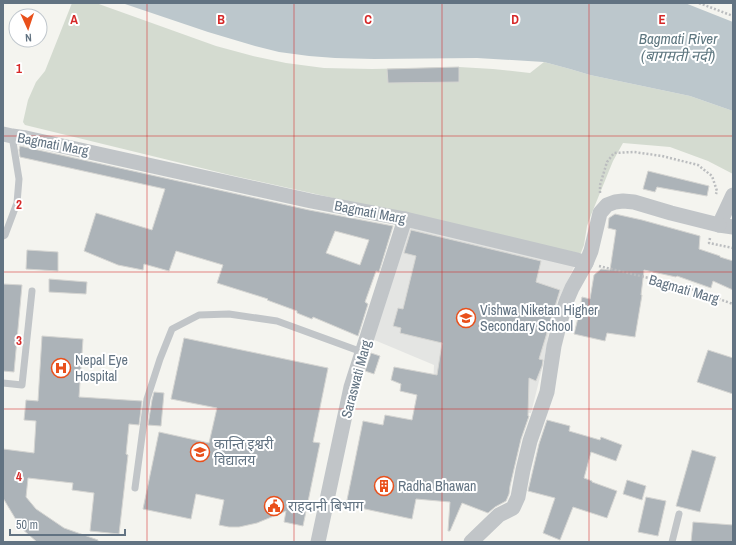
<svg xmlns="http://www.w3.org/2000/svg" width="736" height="545" font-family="'Archivo Narrow','Noto Sans Devanagari',sans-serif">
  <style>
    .built { fill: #e4e5e3 }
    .green { fill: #d4dbd0 }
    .water { fill: #bcc7cc }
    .building { fill: #acb3b8; stroke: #d5d5d2; fill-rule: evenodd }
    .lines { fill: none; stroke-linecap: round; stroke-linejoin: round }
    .path { stroke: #bbbdbf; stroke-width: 2.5; stroke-dasharray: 2 2; stroke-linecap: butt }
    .service { stroke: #c1c5c8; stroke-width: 7 }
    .minor { stroke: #c1c5c8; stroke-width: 15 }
    .grid { fill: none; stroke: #d62828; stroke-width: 1; stroke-opacity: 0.55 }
    .labels { text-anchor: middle; stroke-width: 4; stroke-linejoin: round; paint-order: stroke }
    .street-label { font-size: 14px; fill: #627382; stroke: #fff }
    .poi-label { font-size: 14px; fill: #627382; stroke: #fff; text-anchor: start }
    .water-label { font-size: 15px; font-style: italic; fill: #5d767f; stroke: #fff }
    .grid-label { font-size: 13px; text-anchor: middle; font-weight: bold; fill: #d62828; stroke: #fff; stroke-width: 4; stroke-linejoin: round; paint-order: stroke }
  </style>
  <rect width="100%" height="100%" fill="#f4f4ef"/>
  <polygon class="built" points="407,227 575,265 558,301 555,310 550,327 544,361 531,413 432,409 434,365 372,339"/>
  <polygon class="green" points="72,3 96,3 216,46 253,56 286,63 324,68 372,69 459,67 493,69 530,73 544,62 570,69 590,75 690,96 733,111 733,174 708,161 670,147 623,143 613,161 591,215 587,226 584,245 580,255 405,214 230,175 25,125 23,122 28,100 36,82 45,71"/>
  <polygon class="water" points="122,3 685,3 733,22 733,111 690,96 590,75 570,69 544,62 477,58 374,59 335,58 309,56 279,52 255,46 208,32"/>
  <g class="building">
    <polygon points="459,67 459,82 388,83 387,69"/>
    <path d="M 20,146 L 309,210 L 393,226 L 379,272 L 376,271 L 365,302 L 368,304 L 358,336 L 313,317 L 312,319 L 297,313 L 297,311 L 267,300 L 268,299 L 217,283 L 223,265 L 176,251 L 169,271 L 144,264 L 143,270 L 118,265 L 84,251 L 96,213 L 152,230 L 165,189 L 20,157 L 19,150 ZM 335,231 L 369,240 L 360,265 L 326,253 Z"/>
    <polygon points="648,171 709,186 707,196 657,187 655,192 643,189"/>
    <polygon points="615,214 642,220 700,236 699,249 720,256 720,257 733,261 733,290 713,281 711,288 677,276 676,277 644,270 641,295 642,295 635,337 607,333 605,341 574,334 579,314 582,297 590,299 594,275 601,269 610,270 616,230 608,228 609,218"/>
    <polygon points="411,230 541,261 536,282 560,290 539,359 543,360 542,366 536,381 529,378 528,416 529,416 521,439 510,486 509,494 506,501 495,507 488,513 462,503 450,531 448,531 450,502 416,499 412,519 346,505 363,421 383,425 385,415 412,420 417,395 400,391 401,384 391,380 394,367 437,375 442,343 400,333 401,328 393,326 398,308 403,309 416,256 404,253"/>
    <polygon points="27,250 58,252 58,271 26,269"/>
    <polygon points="49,279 87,282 86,294 49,292"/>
    <polygon points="3,284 22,285 14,372 3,371"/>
    <polygon points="42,336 83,339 79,397 142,401 139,425 129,424 126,454 128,455 119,534 90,531 94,493 72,490 73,483 28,478 26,497 36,509 64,528 98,540 98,542 37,542 21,528 3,498 3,449 34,453 36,421 24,420 26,400 38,401"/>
    <polygon points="184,338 328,368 313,442 320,443 303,526 284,522 286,511 257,523 239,527 229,527 219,525 224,500 196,494 191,519 143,509 159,432 209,443 217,408 171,399"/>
    <polygon points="708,350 733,358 733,394 697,382"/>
    <polygon points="371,353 380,356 374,374 365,371"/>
    <polygon points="154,392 164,393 161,426 148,425 152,400"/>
    <polygon points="547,420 570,426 569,431 600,440 601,437 622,445 616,461 591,452 584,478 592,481 592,482 617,491 607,518 573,507 560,540 543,533 555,498 528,491 539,444"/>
    <polygon points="692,450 716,457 700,512 676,506"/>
    <polygon points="627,480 646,486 642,500 623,494"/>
    <polygon points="646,497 666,501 658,536 638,532"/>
    <polygon points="693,522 733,525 733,542 691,542"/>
  </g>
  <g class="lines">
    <g class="path">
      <polyline points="699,3 733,16"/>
      <polyline points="600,193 600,185 607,162 614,153 634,152 662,156 698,165 712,176 717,191 716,194"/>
      <polyline points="710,238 709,243 733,248"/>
      <polyline points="599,266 686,287 699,292 733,304"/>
    </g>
    <g class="service">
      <polyline points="3,236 5,235 17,203 19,179 12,136"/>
      <polyline points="3,383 22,385 32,291"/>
      <polyline points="135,488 147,399 160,359 172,329 199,315 229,314 277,321 362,352"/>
      <polyline points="672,542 679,514"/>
    </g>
    <g class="minor">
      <polyline points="3,134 12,136 26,138 311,201 405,219 577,260 586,263"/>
      <polyline points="733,195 719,225 733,227"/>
      <polyline points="318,542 351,387 405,219"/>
      <polyline points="471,542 499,515 513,508 518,497 523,470 530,441 547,392 554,346 560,322 566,302 572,288 586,263 591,251 600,213 607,205 615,202 623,201 634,202 671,213 719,225"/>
    </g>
  </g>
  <path class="grid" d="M 147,3 L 147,542M 294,3 L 294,542M 442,3 L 442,542M 589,3 L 589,542M 3,136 L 733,136M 3,272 L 733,272M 3,409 L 733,409"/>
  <defs>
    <symbol id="school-ring" viewBox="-11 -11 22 22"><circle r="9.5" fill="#fff" stroke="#e9501b" stroke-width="1.5"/><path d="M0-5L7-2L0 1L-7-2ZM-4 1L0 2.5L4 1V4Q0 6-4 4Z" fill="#e9501b"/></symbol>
    <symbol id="hospital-ring" viewBox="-11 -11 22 22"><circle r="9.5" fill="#fff" stroke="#e9501b" stroke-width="1.5"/><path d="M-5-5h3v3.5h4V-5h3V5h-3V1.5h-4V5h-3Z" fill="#e9501b"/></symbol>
    <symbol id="building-ring" viewBox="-11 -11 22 22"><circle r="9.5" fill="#fff" stroke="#e9501b" stroke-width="1.5"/><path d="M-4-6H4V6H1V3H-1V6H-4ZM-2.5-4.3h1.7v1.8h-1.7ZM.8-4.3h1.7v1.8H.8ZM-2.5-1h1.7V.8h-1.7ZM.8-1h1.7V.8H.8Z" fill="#e9501b"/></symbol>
    <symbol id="civic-ring" viewBox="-11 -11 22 22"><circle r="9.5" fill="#fff" stroke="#e9501b" stroke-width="1.5"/><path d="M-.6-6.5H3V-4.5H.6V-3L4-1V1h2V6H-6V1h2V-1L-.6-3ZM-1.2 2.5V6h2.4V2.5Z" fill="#e9501b"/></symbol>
  </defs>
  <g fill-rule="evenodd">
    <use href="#school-ring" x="455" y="307" width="22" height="22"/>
    <use href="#hospital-ring" x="50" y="357" width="22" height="22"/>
    <use href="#school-ring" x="189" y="441" width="22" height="22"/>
    <use href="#building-ring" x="373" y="475" width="22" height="22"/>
    <use href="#civic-ring" x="263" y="495" width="22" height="22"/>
  </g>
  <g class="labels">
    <g class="street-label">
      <text transform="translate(53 144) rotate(11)" y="5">Bagmati Marg</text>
      <text transform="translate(370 212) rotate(11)" y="5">Bagmati Marg</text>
      <text transform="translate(684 289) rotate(16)" y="5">Bagmati Marg</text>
      <text transform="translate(356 379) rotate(-75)" y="5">Saraswati Marg</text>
    </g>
    <g class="poi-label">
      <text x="480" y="315">Vishwa Niketan Higher<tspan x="480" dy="16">Secondary School</tspan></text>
      <text x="75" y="365">Nepal Eye<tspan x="75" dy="16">Hospital</tspan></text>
      <text x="214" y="449">कान्ति इश्वरी<tspan x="214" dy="16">विद्यालय</tspan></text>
      <text x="398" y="491">Radha Bhawan</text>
      <text x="288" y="511">राहदानी बिभाग</text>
    </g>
    <g class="water-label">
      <text x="678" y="44">Bagmati River<tspan x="678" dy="17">(बागमती नदी)</tspan></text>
    </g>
  </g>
  <g class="grid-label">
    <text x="74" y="24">A</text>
    <text x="221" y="24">B</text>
    <text x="368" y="24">C</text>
    <text x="515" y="24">D</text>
    <text x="662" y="24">E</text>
    <text x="19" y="73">1</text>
    <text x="19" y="209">2</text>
    <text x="19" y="345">3</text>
    <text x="19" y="481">4</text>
  </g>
  <rect width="736" height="545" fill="none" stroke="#627382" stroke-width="8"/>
  <g transform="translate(28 28) rotate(177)"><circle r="19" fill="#ffffff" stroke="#c0c7cd"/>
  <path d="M0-3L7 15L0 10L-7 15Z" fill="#e9501b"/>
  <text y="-6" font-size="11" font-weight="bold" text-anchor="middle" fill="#627382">N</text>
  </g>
  <path d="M10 529v6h115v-6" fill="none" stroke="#627382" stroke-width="2"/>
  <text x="16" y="529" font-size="12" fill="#627382" stroke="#ffffff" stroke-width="3" paint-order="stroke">50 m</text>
</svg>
